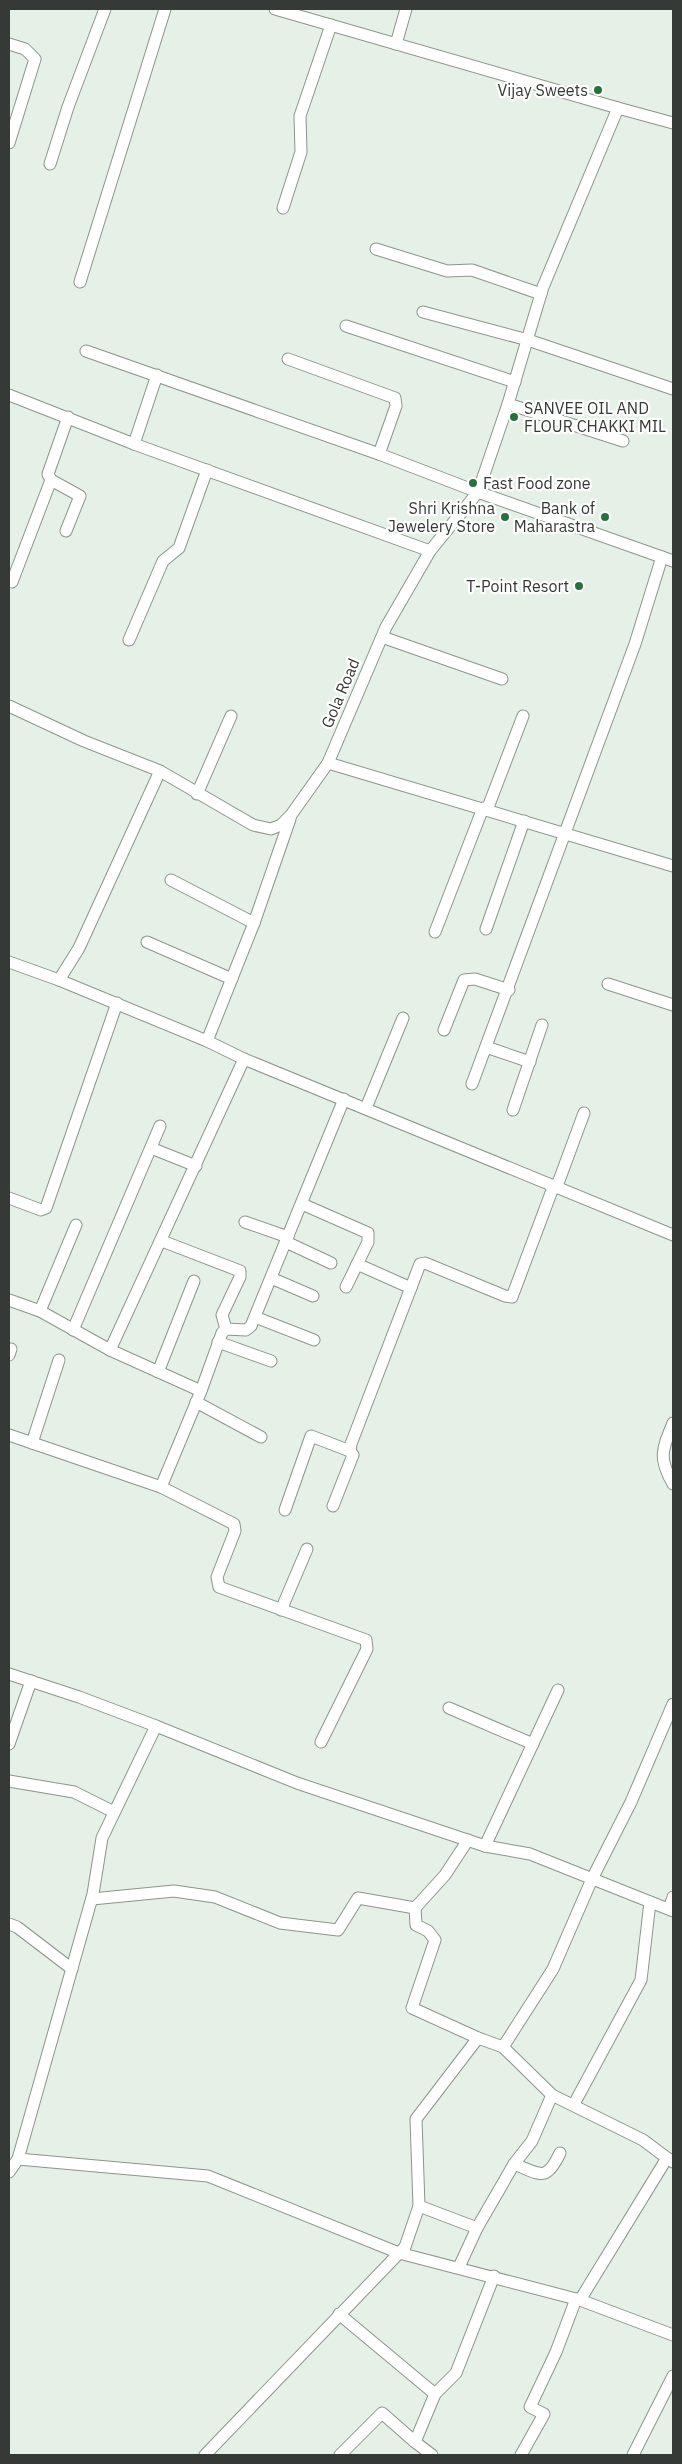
<svg xmlns="http://www.w3.org/2000/svg" width="682" height="2464" font-family="'IBM Plex Sans',sans-serif">
  <style>
    .lines { fill: none; stroke-linecap: round; stroke-linejoin: round }
    .minor-casing { stroke: #8b958d; stroke-width: 13 }
    .minor { stroke: #fff; stroke-width: 11 }
    .poi-dot { fill: #27713e; stroke: #fff; stroke-width: 2 }
    .labels { text-anchor: middle; stroke-width: 4.5; stroke-linejoin: round; paint-order: stroke }
    .poi-label { font-size: 16px; fill: #363a36; stroke: #fff; text-anchor: end }
    .street-label { font-size: 16px; fill: #363a36; stroke: #fff }
  </style>
  <rect width="100%" height="100%" fill="#e5f0e7"/>
  <g class="lines">
    <defs>
      <g id="minor">
        <polyline points="9,44 25,49 35,59 9,143"/>
        <polyline points="396,44 406,9"/>
        <polyline points="618,108 673,123"/>
        <polyline points="50,164 68,107 105,9"/>
        <polyline points="283,208 301,152 300,116 331,25"/>
        <polyline points="376,249 447,271 472,270 541,294"/>
        <polyline points="80,282 165,9"/>
        <polyline points="423,312 528,340 673,389"/>
        <polyline points="346,326 515,382"/>
        <polyline points="86,351 379,454 478,492 508,404 543,287 618,108 275,9"/>
        <polyline points="288,359 395,398 396,406 379,454"/>
        <polyline points="9,395 134,444 430,551"/>
        <polyline points="508,404 623,441"/>
        <polyline points="134,444 157,375"/>
        <polyline points="66,531 80,496 51,480 48,474 68,417"/>
        <polyline points="12,582 51,480"/>
        <polyline points="382,637 502,679"/>
        <polyline points="129,640 163,561 179,548 207,470"/>
        <polyline points="9,706 84,741 160,771 253,825 271,829 281,825 291,815 328,763 386,627 430,551 478,492 673,561"/>
        <polyline points="328,763 673,866"/>
        <polyline points="197,794 231,716"/>
        <polyline points="487,810 523,716"/>
        <polyline points="171,880 254,923"/>
        <polyline points="486,929 524,821"/>
        <polyline points="435,932 483,808"/>
        <polyline points="147,942 232,979"/>
        <polyline points="9,962 59,980 79,948 160,771"/>
        <polyline points="59,980 207,1041 244,1059 673,1235"/>
        <polyline points="608,984 673,1005"/>
        <polyline points="444,1030 464,980 475,979 509,990"/>
        <polyline points="207,1041 254,923 290,819"/>
        <polyline points="486,1047 530,1062"/>
        <polyline points="472,1084 635,644 662,557"/>
        <polyline points="366,1108 403,1018"/>
        <polyline points="513,1110 542,1025"/>
        <polyline points="151,1148 196,1166"/>
        <polyline points="557,1186 584,1113"/>
        <polyline points="9,1198 41,1210 46,1208 117,1003"/>
        <polyline points="302,1204 368,1233 368,1242 346,1287"/>
        <polyline points="245,1222 288,1237"/>
        <polyline points="162,1241 240,1271 240,1277 222,1315 226,1329"/>
        <polyline points="286,1242 331,1263"/>
        <polyline points="357,1264 411,1288"/>
        <polyline points="271,1278 313,1296"/>
        <polyline points="9,1300 40,1311 110,1350 201,1391"/>
        <polyline points="40,1311 76,1225"/>
        <polyline points="255,1317 314,1340"/>
        <polyline points="73,1330 160,1126"/>
        <polyline points="218,1342 271,1361"/>
        <polyline points="110,1350 244,1059"/>
        <polyline points="9,1355 11,1349"/>
        <polyline points="158,1372 194,1281"/>
        <polyline points="196,1402 261,1437"/>
        <path d="M 673,1423 C 662,1450 658,1458 673,1484"/>
        <polyline points="9,1435 161,1487 234,1524 235,1531 217,1577 219,1587 366,1640 367,1649 321,1742"/>
        <polyline points="32,1443 59,1360"/>
        <polyline points="161,1487 201,1391 222,1333 226,1329 246,1330 251,1326 344,1099"/>
        <polyline points="333,1506 353,1455 350,1451 351,1444 420,1264 425,1263 505,1296 512,1297 554,1185"/>
        <polyline points="285,1510 311,1436 350,1451"/>
        <polyline points="281,1610 307,1549"/>
        <polyline points="9,1674 79,1697 156,1726 297,1783 485,1846 530,1854 673,1911"/>
        <polyline points="449,1708 533,1744"/>
        <polyline points="9,1744 31,1681"/>
        <polyline points="9,1781 74,1792 114,1812"/>
        <polyline points="485,1846 558,1690"/>
        <polyline points="92,1899 174,1891 215,1897 280,1923 338,1930 358,1898 415,1908 445,1875 468,1840"/>
        <polyline points="415,1908 416,1925 428,1931 435,1940 412,2008 478,2038"/>
        <polyline points="669,1909 673,1897"/>
        <polyline points="9,1924 17,1927 72,1969"/>
        <polyline points="503,2047 553,1969 592,1879 631,1802 673,1704"/>
        <polyline points="574,2104 641,1980 650,1902"/>
        <polyline points="18,2159 208,2176 399,2253 580,2300 673,2335"/>
        <path d="M 514,2164 C 540,2174 546,2183 560,2153"/>
        <polyline points="9,2172 18,2159 93,1894 102,1838 156,1726"/>
        <polyline points="419,2206 477,2228 514,2164 532,2141 552,2095 643,2140 667,2158"/>
        <polyline points="459,2267 477,2228"/>
        <polyline points="580,2300 667,2158 673,2162"/>
        <polyline points="339,2314 435,2394 415,2442 432,2455"/>
        <polyline points="435,2394 456,2373 494,2276"/>
        <polyline points="205,2455 405,2247 419,2206 416,2119 478,2038 503,2047 552,2095"/>
        <polyline points="340,2455 382,2413 415,2442"/>
        <polyline points="521,2455 544,2414 530,2407 556,2352 576,2299"/>
        <polyline points="633,2455 673,2376"/>
      </g>
    </defs>
    <use href="#minor" class="minor-casing"/>
    <use href="#minor" class="minor"/>
  </g>
  <g class="poi-dot">
    <circle cx="598" cy="90" r="5"/>
    <circle cx="514" cy="417" r="5"/>
    <circle cx="473" cy="483" r="5"/>
    <circle cx="505" cy="517" r="5"/>
    <circle cx="605" cy="517" r="5"/>
    <circle cx="579" cy="586" r="5"/>
  </g>
  <g class="labels">
    <g class="poi-label">
      <text x="588" y="96">Vijay Sweets</text>
      <text x="524" y="414" text-anchor="start">SANVEE OIL AND<tspan x="524" dy="18">FLOUR CHAKKI MIL</tspan></text>
      <text x="483" y="489" text-anchor="start">Fast Food zone</text>
      <text x="495" y="514">Shri Krishna<tspan x="495" dy="18">Jewelery Store</tspan></text>
      <text x="595" y="514">Bank of<tspan x="595" dy="18">Maharastra</tspan></text>
      <text x="569" y="592">T-Point Resort</text>
    </g>
    <g class="street-label">
      <text transform="translate(340 693) rotate(-67)" y="6">Gola Road</text>
    </g>
  </g>
  <rect width="682" height="2464" fill="none" stroke="#363a36" stroke-width="20"/>
</svg>
